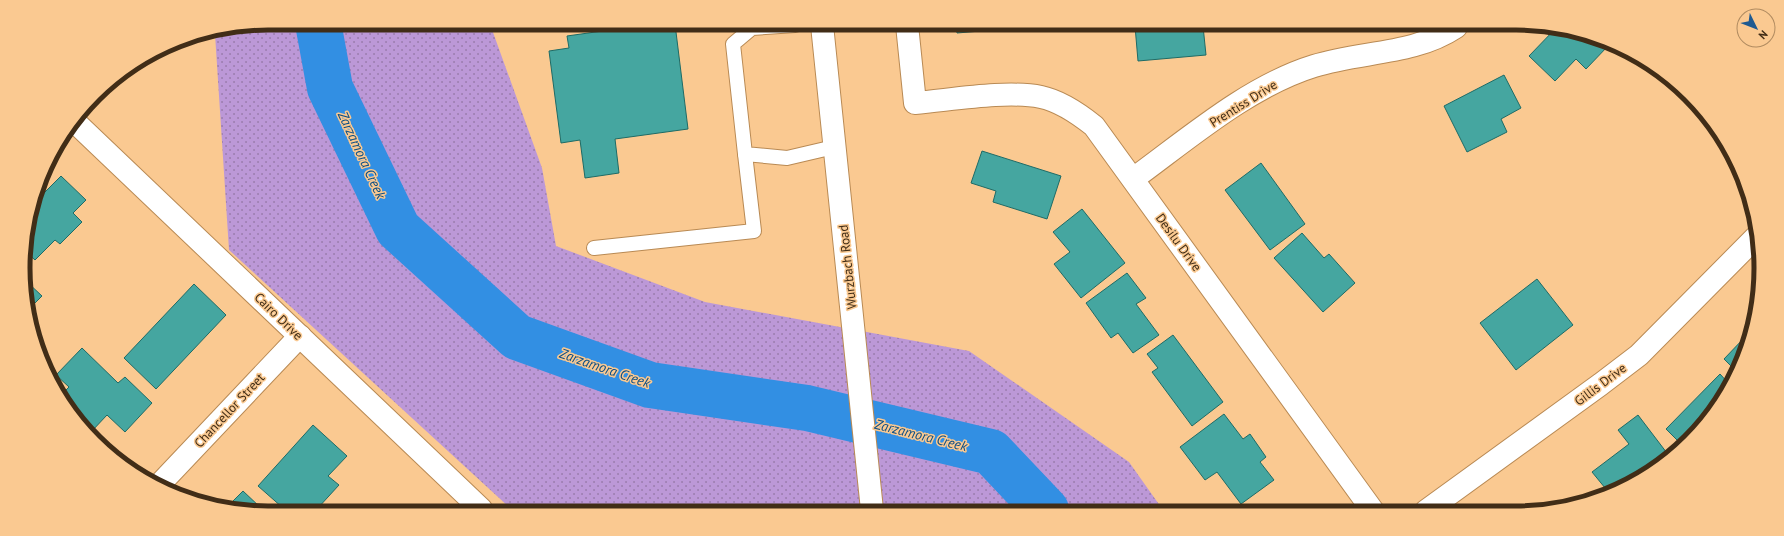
<svg xmlns="http://www.w3.org/2000/svg" width="1784" height="536" font-family="'PT Sans',sans-serif">
  <style>
    .grass { fill: url(#grass-dots) }
    .lines { fill: none; stroke-linecap: round; stroke-linejoin: round }
    .river { stroke: #328fe3; stroke-width: 46 }
    .building { fill: #45a6a0; stroke: #1e6b66 }
    .lane-casing { stroke: #b98a54; stroke-width: 16 }
    .street-casing { stroke: #b98a54; stroke-width: 24 }
    .primary-casing { stroke: #b98a54; stroke-width: 24 }
    .lane { stroke: #fff; stroke-width: 14 }
    .street { stroke: #fff; stroke-width: 22 }
    .primary { stroke: #fff; stroke-width: 22 }
    .labels { text-anchor: middle; stroke-width: 3; stroke-linejoin: round; paint-order: stroke }
    .street-label { font-size: 13px; fill: #412d17; stroke: #fac991 }
    .water-label { font-size: 14px; font-style: italic; fill: #0d4f85; stroke: #fac991 }
    .rim { fill: none; stroke: #412d17; stroke-width: 5 }
  </style>
  <defs>
    <pattern id="grass-dots" width="8" height="8" patternUnits="userSpaceOnUse"><rect width="8" height="8" fill="#bc98d7"/><path d="M2 2h.1M6 6h.1" fill="none" stroke="#9a7cad" stroke-width="1.8" stroke-linecap="round"/></pattern>
  </defs>
  <rect width="100%" height="100%" fill="#fac991"/>
  <polygon class="grass" points="268,23 490,24 542,168 556,246 705,302 969,351 1129,462 1163,510 511,509 229,250 215,34"/>
  <g class="lines">
    <polyline class="river" points="318,23 330,88 398,229 517,337 650,385 807,408 991,452 1046,510"/>
  </g>
  <g class="building">
    <polygon points="652,24 675,24 688,129 615,139 619,173 585,178 580,140 561,143 549,51 569,48 567,36"/>
    <polygon points="956,25 1028,26 1028,27 957,33"/>
    <polygon points="1044,26 1084,26 1045,31"/>
    <polygon points="1135,26 1203,26 1206,55 1138,61"/>
    <polygon points="1556,28 1564,28 1608,46 1586,69 1576,59 1555,81 1529,56"/>
    <polygon points="1504,75 1521,108 1501,119 1507,132 1467,152 1444,106"/>
    <polygon points="982,151 1061,176 1047,219 993,202 996,191 971,183"/>
    <polygon points="1261,163 1305,224 1270,250 1225,190"/>
    <polygon points="61,176 86,200 73,213 82,222 60,244 55,240 35,260 24,250 37,200"/>
    <polygon points="1082,209 1125,263 1081,298 1054,264 1070,252 1053,232"/>
    <polygon points="1302,233 1324,258 1329,254 1355,283 1323,312 1274,258"/>
    <polygon points="1127,273 1146,298 1136,304 1159,335 1133,353 1118,333 1111,338 1086,303"/>
    <polygon points="1537,279 1573,325 1516,370 1480,323"/>
    <polygon points="26,281 42,296 29,309"/>
    <polygon points="194,284 226,315 156,389 124,358"/>
    <polygon points="1173,335 1223,402 1192,426 1152,372 1158,368 1147,354"/>
    <polygon points="1745,337 1748,339 1736,371 1724,359"/>
    <polygon points="82,348 118,383 125,377 152,403 125,432 107,415 91,432 74,417 62,394 69,387 56,375"/>
    <polygon points="1720,374 1730,385 1728,390 1683,446 1666,429"/>
    <polygon points="1224,414 1243,439 1250,434 1266,457 1260,462 1274,480 1241,504 1217,472 1205,480 1180,447"/>
    <polygon points="1638,415 1670,457 1610,494 1592,472 1629,444 1618,430"/>
    <polygon points="313,425 347,456 328,476 339,485 317,509 283,508 258,486"/>
    <polygon points="243,491 261,508 226,508"/>
  </g>
  <g class="lines">
    <defs>
      <g id="lane">
        <polyline points="795,25 752,28 733,44 745,154 787,158 834,147"/>
        <polyline points="594,248 754,231 745,154"/>
      </g>
      <g id="street">
        <path d="M 907,25 L 915,103 C 951,100 1006,90 1041,97 C 1060,101 1079,114 1094,126 L 1373,511"/>
        <polyline points="76,123 481,509"/>
        <path d="M 1133,179 C 1188,139 1249,86 1314,66 C 1361,51 1414,55 1456,27"/>
        <polyline points="159,485 300,336"/>
        <polyline points="1426,511 1601,384 1639,355 1756,237"/>
      </g>
      <polyline id="primary" points="822,25 872,510"/>
    </defs>
    <use href="#lane" class="lane-casing"/>
    <use href="#street" class="street-casing"/>
    <use href="#primary" class="primary-casing"/>
    <use href="#lane" class="lane"/>
    <use href="#street" class="street"/>
    <use href="#primary" class="primary"/>
  </g>
  <g class="labels">
    <g class="street-label">
      <text transform="translate(1243 103) rotate(-32)" y="5">Prentiss Drive</text>
      <text transform="translate(1179 242) rotate(54)" y="5">Desilu Drive</text>
      <text transform="translate(847 267) rotate(-96)" y="5">Wurzbach Road</text>
      <text transform="translate(279 316) rotate(44)" y="5">Cairo Drive</text>
      <text transform="translate(1600 384) rotate(-37)" y="5">Gillis Drive</text>
      <text transform="translate(229 410) rotate(-47)" y="5">Chancellor Street</text>
    </g>
    <g class="water-label">
      <text transform="translate(362 155) rotate(65)" y="5">Zarzamora Creek</text>
      <text transform="translate(605 368) rotate(19)" y="5">Zarzamora Creek</text>
      <text transform="translate(921 435) rotate(14)" y="5">Zarzamora Creek</text>
    </g>
  </g>
  <path d="M0 0H1784V536H0ZM268 30H1516A238 238 0 0 1 1754 268V268A238 238 0 0 1 1516 506H268A238 238 0 0 1 30 268V268A238 238 0 0 1 268 30Z" fill="#fac991" fill-rule="evenodd"/>
  <path class="rim" d="M268 30H1516A238 238 0 0 1 1754 268V268A238 238 0 0 1 1516 506H268A238 238 0 0 1 30 268V268A238 238 0 0 1 268 30Z"/>
  <g transform="translate(1756 28) rotate(133)"><circle r="19" fill="#fac991" stroke="#b08b60"/>
  <path d="M0-3L7 15L0 10L-7 15Z" fill="#1e5a91"/>
  <text y="-6" font-size="11" font-weight="bold" text-anchor="middle" fill="#412d17">N</text>
  </g>
</svg>
